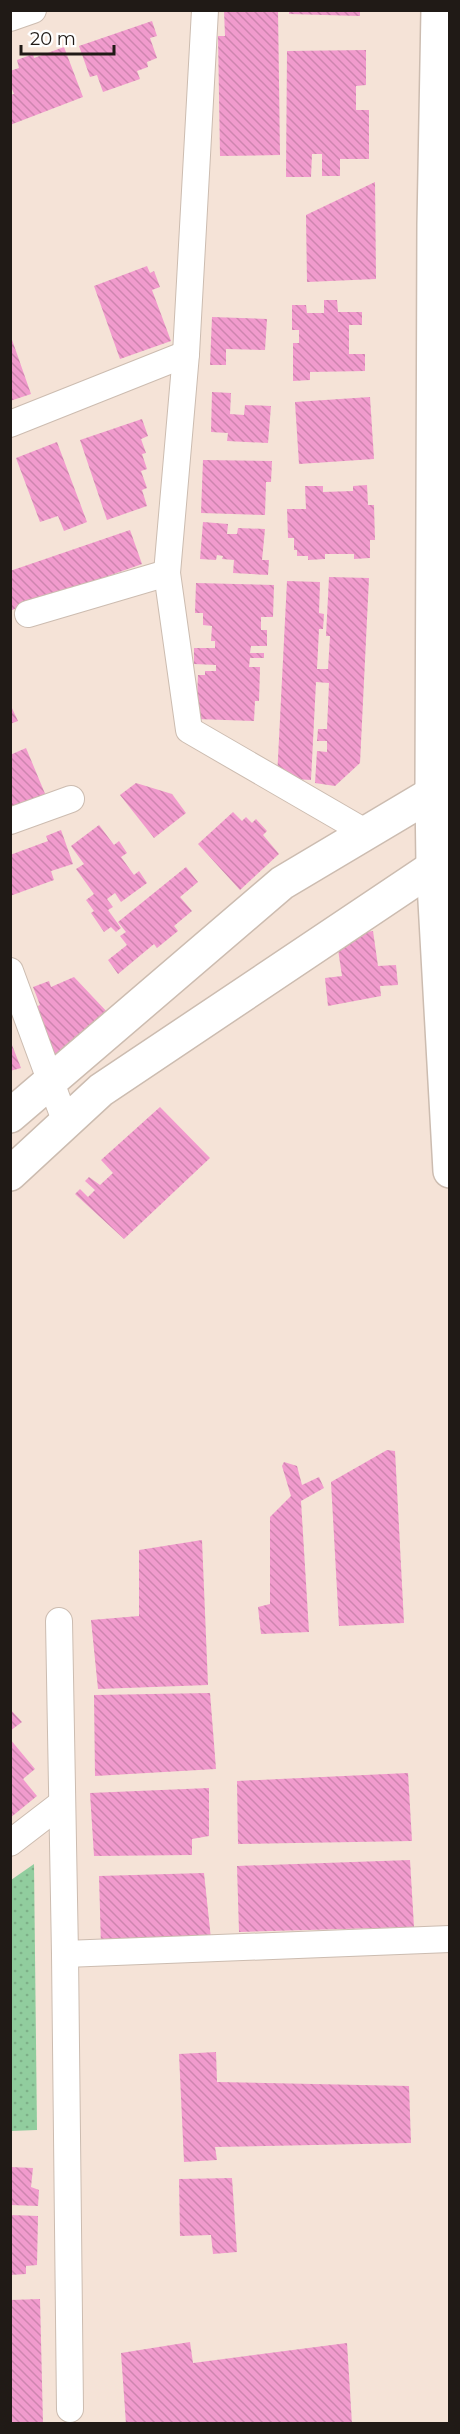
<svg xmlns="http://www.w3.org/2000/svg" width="460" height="2434" font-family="Montserrat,sans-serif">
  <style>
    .park { fill: url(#park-dots) }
    .building { fill: url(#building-back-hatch) }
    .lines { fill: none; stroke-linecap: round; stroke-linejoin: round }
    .minor-casing { stroke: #ccbcb0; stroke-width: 28 }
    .tertiary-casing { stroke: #ccbcb0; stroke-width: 36 }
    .primary-casing { stroke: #ccbcb0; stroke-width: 36 }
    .minor { stroke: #fff; stroke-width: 26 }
    .tertiary { stroke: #fff; stroke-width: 33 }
    .primary { stroke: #fff; stroke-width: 33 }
  </style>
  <defs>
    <pattern id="park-dots" width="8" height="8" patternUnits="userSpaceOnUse" patternTransform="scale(1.5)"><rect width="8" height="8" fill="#91cd9e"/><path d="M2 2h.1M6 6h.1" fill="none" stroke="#7daf87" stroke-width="1.8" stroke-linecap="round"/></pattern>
    <pattern id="building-back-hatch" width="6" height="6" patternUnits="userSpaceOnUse" patternTransform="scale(1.5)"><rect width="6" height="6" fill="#f19bcd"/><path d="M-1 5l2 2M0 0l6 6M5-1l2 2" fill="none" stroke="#ce85af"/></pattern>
  </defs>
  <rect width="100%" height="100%" fill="#f5e3d7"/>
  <polygon class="park" points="34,1864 37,2130 11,2131 11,1880"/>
  <g class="building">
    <polygon points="224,10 278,10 280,155 220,156 218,36 225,36"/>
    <polygon points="289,10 360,10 360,16 289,14"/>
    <polygon points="152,21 157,36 150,38 157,58 147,62 148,67 137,71 140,79 103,92 97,75 90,77 79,46"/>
    <polygon points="64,47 83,97 10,125 10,95 14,94 10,84 10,71 19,68 17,60 33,54 34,58"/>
    <polygon points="366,50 366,85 356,86 356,110 369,110 369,159 340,159 340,176 322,176 322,154 312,154 311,177 286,177 287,51"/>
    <polygon points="375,182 376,279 307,282 306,215"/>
    <polygon points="147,266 150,273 154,271 160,287 152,290 171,341 120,359 94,286"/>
    <polygon points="324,300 337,300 338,312 362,312 362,325 349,325 349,354 365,354 365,371 310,372 310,380 293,381 293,343 299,343 299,330 292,330 292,305 306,305 307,313 324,313"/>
    <polygon points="212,317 267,319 265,350 226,349 226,365 210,365"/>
    <polygon points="10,334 31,394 10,401"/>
    <polygon points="212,392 231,393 230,414 244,415 245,405 271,406 268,443 227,441 228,433 211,432"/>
    <polygon points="370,397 374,459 299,464 295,402"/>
    <polygon points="142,419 148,436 141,439 146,453 142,454 147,469 141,471 147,488 142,490 147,506 107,520 80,440"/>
    <polygon points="57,442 87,522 64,531 58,516 40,522 16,458"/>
    <polygon points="203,460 272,461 271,482 266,482 265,515 201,513"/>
    <polygon points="367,485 368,505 374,505 375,540 370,540 370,558 354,559 354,554 325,554 325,559 308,560 308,556 297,556 297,550 294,550 294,538 288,538 287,509 306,509 305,486 323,486 323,492 353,491 353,486"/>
    <polygon points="203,522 228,524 227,534 237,534 238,528 265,529 262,560 269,560 268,575 233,573 234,560 222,559 223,556 217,555 216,560 200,559"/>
    <polygon points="130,530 142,564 12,610 10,571"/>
    <polygon points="329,577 369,578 360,763 335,786 315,783 317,751 327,752 327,741 317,741 318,729 327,729 329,683 316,682 311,780 277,778 287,581 320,582 319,613 324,614 323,629 319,629 317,669 328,669 330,636 326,636"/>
    <polygon points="196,583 274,585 273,617 261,617 261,630 267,630 267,646 251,646 250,653 264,653 264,658 250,658 249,667 260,667 259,701 255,701 254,721 196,719 198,675 205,675 205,671 216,671 216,665 194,664 194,648 215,648 215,641 211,641 212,626 203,625 203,613 195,613"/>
    <polygon points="10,704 18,721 10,724"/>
    <polygon points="26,748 46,796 10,811 10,755"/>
    <polygon points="136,783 172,794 186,813 154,838 120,795"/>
    <polygon points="233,812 242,821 246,817 252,823 256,819 267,831 263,835 279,854 240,890 198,844"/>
    <polygon points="99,825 114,845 119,841 127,853 121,857 134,875 139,871 147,883 121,902 115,893 107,899 113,907 108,910 121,928 116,932 111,927 104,932 91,913 94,911 86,900 94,894 76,869 84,864 71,846"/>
    <polygon points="61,830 73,864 51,871 54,880 10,896 10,855 48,841 46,836"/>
    <polygon points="186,867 198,882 180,897 192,911 174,926 178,931 157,948 154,944 118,974 108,960 127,945 120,936 126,932 118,922"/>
    <polygon points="373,931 378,966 396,965 398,985 380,986 381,996 328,1006 325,978 342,976 336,936"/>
    <polygon points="74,977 109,1014 52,1062 31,1009 40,1005 33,987 49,981 51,987"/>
    <polygon points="12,1045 21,1068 10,1071 10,1046"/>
    <polygon points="160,1107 210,1158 124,1239 75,1194 80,1189 88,1197 95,1190 85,1181 89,1177 100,1185 113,1173 101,1160"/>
    <polygon points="387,1450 395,1451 404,1623 339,1626 331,1482"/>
    <polygon points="284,1462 297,1466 302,1485 319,1477 324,1488 301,1501 309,1632 261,1634 258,1607 270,1604 270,1517 291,1496 282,1466"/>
    <polygon points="202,1540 208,1685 98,1689 91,1620 139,1616 139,1550"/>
    <polygon points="210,1693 216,1769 95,1776 94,1695"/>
    <polygon points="10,1709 22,1722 10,1731"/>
    <polygon points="10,1739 35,1769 23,1779 37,1796 10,1818"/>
    <polygon points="408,1773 412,1841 238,1844 237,1781"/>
    <polygon points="209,1788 209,1836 192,1839 192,1855 94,1856 90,1793"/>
    <polygon points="410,1860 414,1927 239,1932 237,1866"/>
    <polygon points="204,1873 211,1939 101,1946 99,1876"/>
    <polygon points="216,2052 217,2082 409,2086 411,2143 215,2147 217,2160 184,2162 179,2054"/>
    <polygon points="10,2167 33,2168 31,2187 39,2190 38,2206 10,2205"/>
    <polygon points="232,2178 237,2252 213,2254 211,2235 180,2236 179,2179"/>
    <polygon points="10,2215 38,2216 37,2265 26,2266 26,2274 10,2275"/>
    <polygon points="40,2299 43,2424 10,2424 10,2300"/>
    <polygon points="190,2342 193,2363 347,2343 352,2424 126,2424 121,2353"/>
  </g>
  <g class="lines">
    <defs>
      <g id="minor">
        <polyline points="205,10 186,354 167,573 189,730 365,832"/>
        <polyline points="10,18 33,10"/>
        <polyline points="10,424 186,354"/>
        <polyline points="28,614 167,573"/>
        <polyline points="10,821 71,799"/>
        <polyline points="10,971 66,1123"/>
        <polyline points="59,1621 65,1954 450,1939"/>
        <polyline points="10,1843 62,1803"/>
        <polyline points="65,1954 70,2409"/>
      </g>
      <g id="tertiary">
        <polyline points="10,1116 282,883 450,783"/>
        <polyline points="10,1174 101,1090 450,856"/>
      </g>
      <polyline id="primary" points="438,10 434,224 432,792 433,865 450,1171"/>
    </defs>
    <use href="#minor" class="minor-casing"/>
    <use href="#tertiary" class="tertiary-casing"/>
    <use href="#primary" class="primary-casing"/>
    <use href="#minor" class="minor"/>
    <use href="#tertiary" class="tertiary"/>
    <use href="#primary" class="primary"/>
  </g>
  <rect width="460" height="2434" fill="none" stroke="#201a16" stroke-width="24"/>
  <path d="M21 45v9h93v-9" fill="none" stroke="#201a16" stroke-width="3"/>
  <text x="30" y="45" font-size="18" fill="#201a16" stroke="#ffffff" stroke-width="4.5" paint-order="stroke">20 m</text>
</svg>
